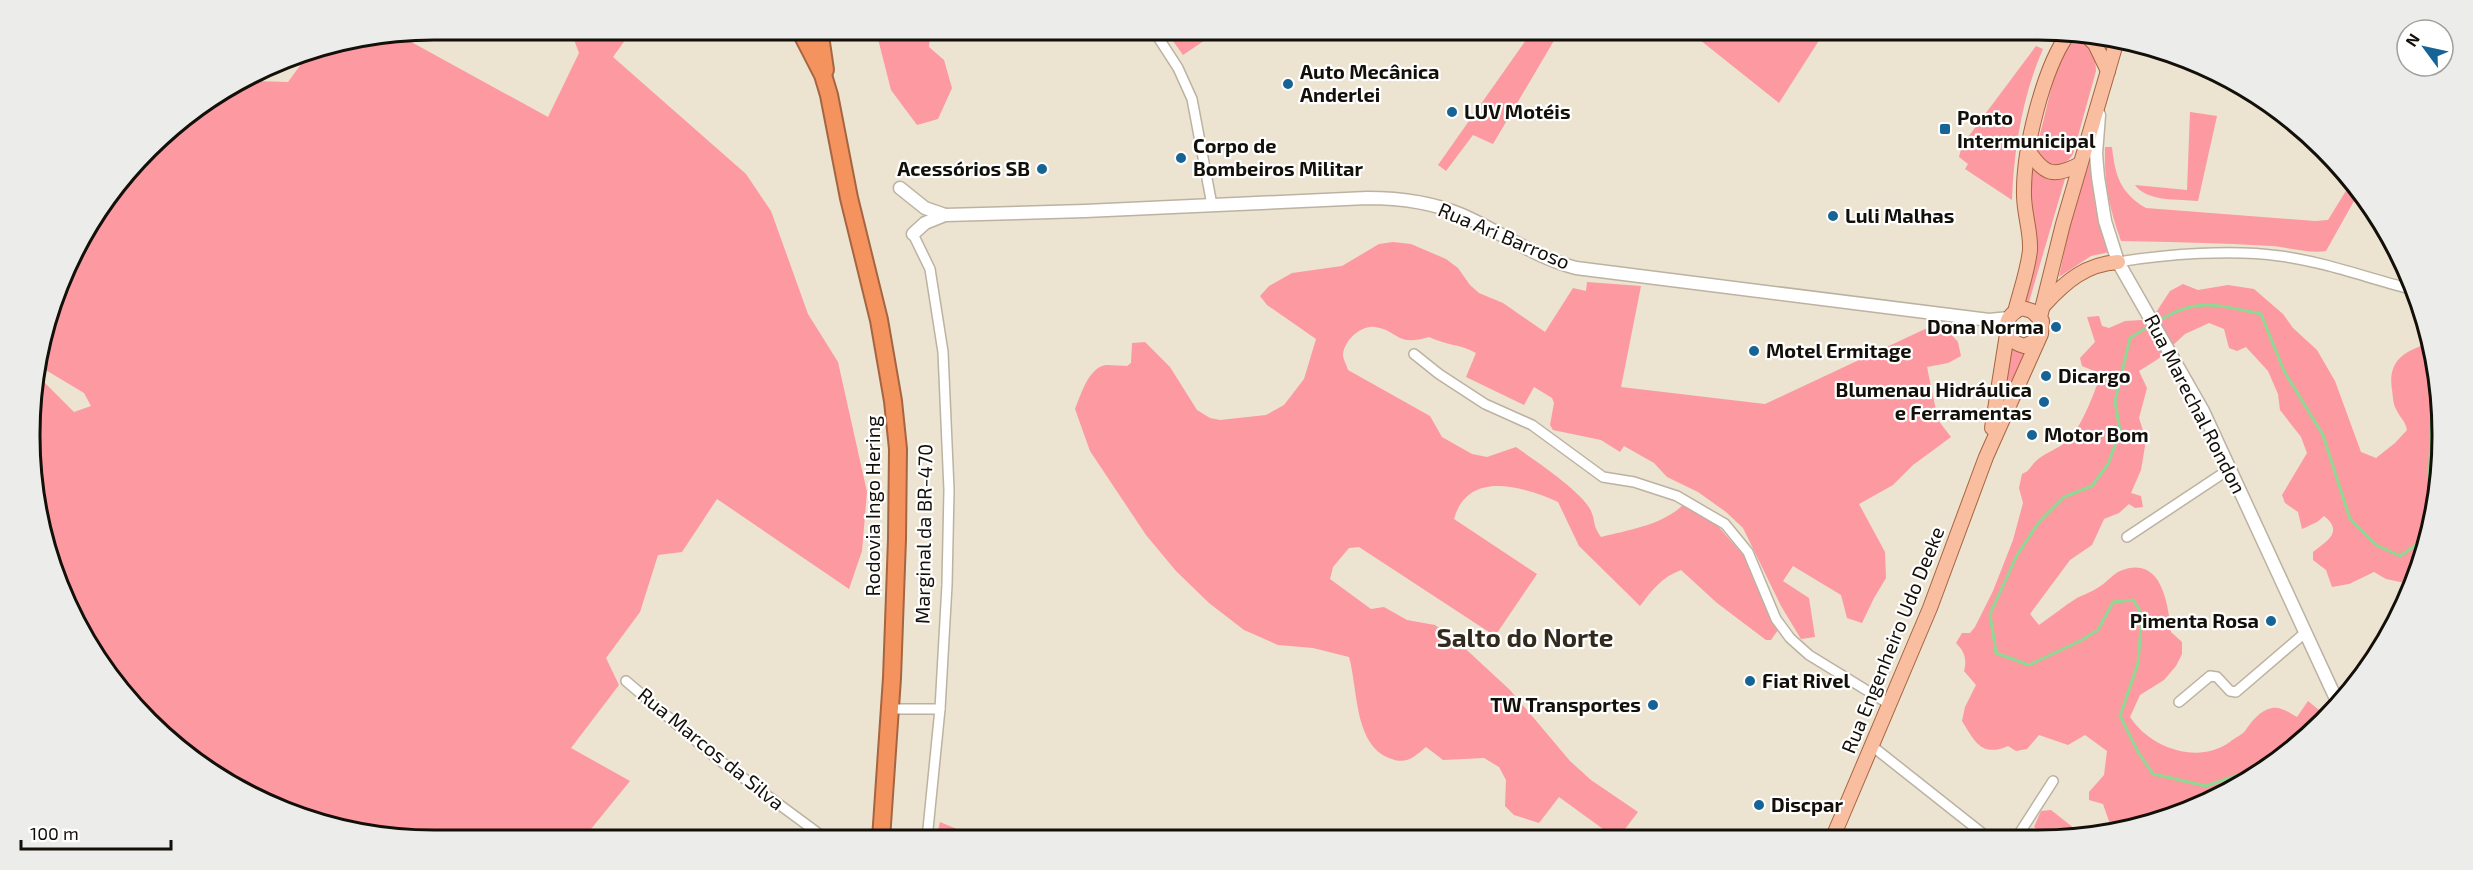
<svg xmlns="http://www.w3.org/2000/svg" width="2473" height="870" font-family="'Exo 2',sans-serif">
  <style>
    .green { fill: #fd99a0 }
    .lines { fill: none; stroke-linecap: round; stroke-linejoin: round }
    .stream { stroke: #8fd994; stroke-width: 3 }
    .street-casing { stroke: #bcb2a1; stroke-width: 12 }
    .secondary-casing { stroke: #bcb2a1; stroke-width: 15 }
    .primary-casing { stroke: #a66541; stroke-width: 16 }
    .highway-casing { stroke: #a66541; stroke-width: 20 }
    .street { stroke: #fff; stroke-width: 9 }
    .secondary { stroke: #fff; stroke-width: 12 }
    .primary { stroke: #f9be9f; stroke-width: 14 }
    .highway { stroke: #f5935f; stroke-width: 16 }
    .poi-dot { fill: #166396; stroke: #fff; stroke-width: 2 }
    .labels { text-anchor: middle; stroke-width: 4.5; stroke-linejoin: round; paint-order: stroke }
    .poi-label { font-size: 20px; font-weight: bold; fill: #130f09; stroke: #fff; text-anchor: start }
    .street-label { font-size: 20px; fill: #130f09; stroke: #fff }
    .district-label { font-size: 26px; font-weight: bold; fill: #322a1c; stroke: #fff }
    .rim { fill: none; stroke: #130f09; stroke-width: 3 }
  </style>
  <rect width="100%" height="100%" fill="#ede3d1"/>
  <g class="green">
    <polygon points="1825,31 1779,103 1690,32"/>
    <polygon points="1515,32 1559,32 1493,144 1473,135 1446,171 1438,165 1526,40"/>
    <polygon points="1168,34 1214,34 1183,55"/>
    <polygon points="877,35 930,35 929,47 944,60 952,88 938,119 917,125 891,90"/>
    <path d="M 2074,35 C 2089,45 2096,54 2096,71 L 2073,154 C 2062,174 2034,165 2038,142 C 2048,107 2053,65 2074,35 Z"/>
    <polygon points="628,36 613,57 746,174 771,211 808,314 838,362 867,492 862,551 849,589 717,499 682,552 658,555 640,612 606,658 619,685 571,748 630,781 582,840 435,840 331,826 210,772 148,721 98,660 44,539 31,462 34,381 45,383 74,412 91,406 84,393 39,366 72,256 113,189 168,131 251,79 256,81 288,82 310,52 356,38 404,38 548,117 579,53 573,37"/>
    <path d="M 2036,46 L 2043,49 C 2022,97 2014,149 2012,200 L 1965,169 L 1968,164 L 1959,157 L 1962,145 Z"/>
    <path d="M 2190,112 L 2217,116 L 2198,201 C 2179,199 2147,202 2135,185 L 2187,190 Z"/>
    <path d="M 2105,147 L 2112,147 C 2115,175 2120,193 2146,208 L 2315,221 L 2328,220 L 2352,181 L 2359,192 L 2326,251 C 2311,254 2287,247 2271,246 C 2221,243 2171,242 2121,241 C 2109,207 2104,183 2105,147 Z"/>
    <path d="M 2093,150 C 2092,186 2095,219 2110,252 L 2091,256 L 2059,277 L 2070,224 Z"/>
    <polygon points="2031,166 2048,179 2065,179 2029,302 2020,302 2030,212"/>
    <path d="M 1393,242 L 1411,244 L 1446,259 L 1458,268 L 1470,285 L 1479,293 L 1503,303 L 1545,332 L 1573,288 L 1586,291 L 1587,282 L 1641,286 L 1621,387 L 1765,404 L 1940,322 L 1958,342 L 1961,356 L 1948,363 L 1927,367 L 1938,420 L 1951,437 L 1913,465 L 1893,485 L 1859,504 L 1885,552 L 1886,578 L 1874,598 L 1862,623 L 1847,618 L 1841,595 L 1793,566 L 1783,581 L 1809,598 L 1815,637 L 1801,639 L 1781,606 L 1743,528 L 1726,512 L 1698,492 L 1667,477 L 1654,463 L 1624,446 L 1620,452 L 1601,440 L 1553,430 L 1550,425 L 1554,403 L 1552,398 L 1534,387 L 1524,405 L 1466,377 L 1476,353 C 1460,344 1445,345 1429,337 C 1395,347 1400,331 1375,327 C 1360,325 1343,342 1343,356 C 1344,361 1347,366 1348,370 L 1430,416 L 1442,437 L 1472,454 L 1487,457 L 1516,447 C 1534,460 1583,492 1591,511 C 1596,522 1592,524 1601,537 C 1629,530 1662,525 1683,505 L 1716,524 L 1746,558 L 1755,584 L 1778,630 L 1771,640 L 1766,640 L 1717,603 L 1681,570 C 1662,577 1652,590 1640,606 L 1579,546 L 1558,502 C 1524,487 1468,469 1454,519 L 1537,574 L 1495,636 L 1359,547 L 1349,548 L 1333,567 L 1330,579 L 1371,609 L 1384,607 L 1407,620 L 1435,625 L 1456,640 L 1510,690 L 1570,761 L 1591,780 L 1638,812 L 1619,837 L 1614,837 L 1559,797 L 1539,823 L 1514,815 L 1505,806 L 1506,780 L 1499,767 L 1484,758 L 1443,760 L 1426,747 C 1413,758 1406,765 1389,758 C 1354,744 1358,689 1349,657 L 1313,648 L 1278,645 L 1244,630 L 1209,603 L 1176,571 L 1146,535 L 1090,451 L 1075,409 C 1081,395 1089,365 1108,365 C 1114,365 1121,366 1127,366 L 1131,363 L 1132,343 L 1145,342 L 1170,367 L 1197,410 L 1210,418 L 1220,420 L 1266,415 L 1284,405 L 1304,379 L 1316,339 L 1267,305 L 1260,296 L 1269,286 L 1292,273 L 1342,266 L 1379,244 Z"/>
    <path d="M 2183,284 L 2198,290 L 2228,285 L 2254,289 L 2283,314 L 2293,328 L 2317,350 L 2335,381 L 2361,452 L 2376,458 L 2395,443 L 2407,430 C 2405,420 2400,418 2396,409 C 2393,404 2393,396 2392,390 C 2388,364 2400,353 2424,345 L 2432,350 L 2439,382 L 2442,461 L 2429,539 L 2410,584 L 2386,579 L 2374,572 L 2349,584 L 2332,587 L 2326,570 L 2313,560 L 2313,552 C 2327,541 2344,532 2324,516 L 2317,522 L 2302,529 L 2298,512 L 2285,503 L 2282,495 L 2307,453 L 2301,437 L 2280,410 L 2278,394 L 2268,371 L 2246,347 L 2237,351 L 2229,348 L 2224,329 L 2209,323 L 2185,334 L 2158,359 L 2139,371 L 2147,388 L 2139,418 L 2146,440 L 2141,470 L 2131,493 L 2141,496 L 2143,507 L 2135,508 L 2129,504 L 2119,513 L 2104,519 L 2092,545 L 2070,560 L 2030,614 L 2039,625 C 2052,616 2064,606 2077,598 C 2085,594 2094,591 2102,585 C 2108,581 2113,574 2120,571 C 2162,554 2168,604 2171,632 L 2182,642 L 2182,654 L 2176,666 L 2164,680 L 2140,695 L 2130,717 C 2150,748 2198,765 2230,742 C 2234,738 2242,735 2245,731 C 2251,722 2260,710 2272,708 C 2280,706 2290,713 2297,717 L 2308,701 L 2325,715 L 2305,739 L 2217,798 L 2112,830 L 2103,804 L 2089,800 L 2089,792 L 2104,775 L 2107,751 L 2085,735 L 2068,745 L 2039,735 L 2027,749 L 2016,751 L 2008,746 C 1981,758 1974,740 1962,721 L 1965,707 L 1976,685 L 1964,671 C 1967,660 1965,652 1956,643 L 1962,633 L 1970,633 L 1975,627 L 1993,591 L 2013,540 L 2023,503 L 2019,488 L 2022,474 C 2030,471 2030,467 2035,462 C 2044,453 2058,449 2067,441 C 2082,427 2093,395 2100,377 L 2094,371 L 2082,366 L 2080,358 L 2095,342 L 2087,317 L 2099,316 L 2102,326 L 2109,328 L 2125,321 L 2142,320 L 2157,311 L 2170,291 Z"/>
    <polygon points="2009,346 2026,352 2005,402"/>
    <polygon points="2051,810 2084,836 2084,837 2047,837 2034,827 2041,811"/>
    <polygon points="940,822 981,839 941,839 937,835"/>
  </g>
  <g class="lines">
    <g class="stream">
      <path d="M 2155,323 C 2198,296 2215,305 2261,314 L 2284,371 L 2323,435 L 2350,519 L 2376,545 L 2400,556 L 2419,543 L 2428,513 L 2433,379 L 2438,374"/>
      <polyline points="2149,326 2130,338 2115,401 2120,431 2108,464 2092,486 2064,497 2039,522 2017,555 1990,614 1996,653 2029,665 2080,641 2098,630 2113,602 2133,600 2142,614 2138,663 2120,716 2138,752 2153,774 2206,786 2248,772 2278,753 2284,754"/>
    </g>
    <defs>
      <g id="street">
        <polyline points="1156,34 1178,68 1192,99 1212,205"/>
        <polyline points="913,234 930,269 943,352 949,490 947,585 940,709 927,839"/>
        <path d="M 2118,262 C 2166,254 2233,249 2280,256 C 2326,262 2370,279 2415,290"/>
        <polyline points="1414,354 1439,374 1485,404 1532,425 1603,477 1634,482 1677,496 1725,524 1748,552 1776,619 1790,638 1809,655 1889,704"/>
        <polyline points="2127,537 2231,468"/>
        <polyline points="626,681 715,757 826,839"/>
        <polyline points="2179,702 2210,676 2217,677 2230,691 2236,692 2306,632"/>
        <polyline points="890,709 940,709"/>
        <polyline points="1872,746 1987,837"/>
        <polyline points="2017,837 2053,781"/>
      </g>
      <g id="secondary">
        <polyline points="2099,115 2096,154 2098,177 2105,221 2118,262 2203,411 2337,701"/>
        <polyline points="900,188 925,208 945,215"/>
        <path d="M 913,234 L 925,223 L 945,215 L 1085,211 L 1367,198 C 1400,198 1432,202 1462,215 C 1501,232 1534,257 1576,268 L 1989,320 L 2009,318"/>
      </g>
      <g id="primary">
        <polyline points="2088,37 2095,44 2108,71"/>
        <path d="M 2028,150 C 2044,175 2054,178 2080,164"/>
        <path d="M 2044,305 C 2066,281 2086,264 2118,262"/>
        <path d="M 2015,312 C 2020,292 2028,270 2030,250 C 2031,232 2024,213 2024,195 C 2023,151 2043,69 2068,34"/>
        <polyline points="2040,317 2063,224 2117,40"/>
        <polyline points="1992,428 2007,334"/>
        <path d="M 1833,837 L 1930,608 L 1986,457 L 2041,334 L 2042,321 L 2032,311 L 2022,308 C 2001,316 2001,340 2024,346 L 2037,340"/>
      </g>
      <g id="highway">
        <polyline points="803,36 823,75 829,95 849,198 879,320 893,401 898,449 897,539 892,678 881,839"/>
        <polyline points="820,36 825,70"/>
      </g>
    </defs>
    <use href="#street" class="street-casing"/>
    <use href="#secondary" class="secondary-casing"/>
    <use href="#primary" class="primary-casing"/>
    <use href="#highway" class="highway-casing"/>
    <use href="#street" class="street"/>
    <use href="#secondary" class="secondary"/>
    <use href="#primary" class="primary"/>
    <use href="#highway" class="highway"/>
  </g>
  <g class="poi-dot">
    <circle cx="1288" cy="84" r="6"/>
    <circle cx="1452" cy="112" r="6"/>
    <rect x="1939" y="123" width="12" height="12" rx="3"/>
    <circle cx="1181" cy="158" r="6"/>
    <circle cx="1042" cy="169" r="6"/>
    <circle cx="1833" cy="216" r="6"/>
    <circle cx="2056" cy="327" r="6"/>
    <circle cx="1754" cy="351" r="6"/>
    <circle cx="2046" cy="376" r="6"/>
    <circle cx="2044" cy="402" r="6"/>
    <circle cx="2032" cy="435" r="6"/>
    <circle cx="2271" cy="621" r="6"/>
    <circle cx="1750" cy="681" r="6"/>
    <circle cx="1653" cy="705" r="6"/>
    <circle cx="1759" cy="805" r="6"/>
  </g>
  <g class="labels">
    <g class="poi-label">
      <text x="1300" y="79">Auto Mecânica<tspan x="1300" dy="23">Anderlei</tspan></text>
      <text x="1464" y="119">LUV Motéis</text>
      <text x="1957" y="125">Ponto<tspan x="1957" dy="23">Intermunicipal</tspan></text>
      <text x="1193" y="153">Corpo de<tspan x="1193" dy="23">Bombeiros Militar</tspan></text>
      <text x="1030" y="176" text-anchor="end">Acessórios SB</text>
      <text x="1845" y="223">Luli Malhas</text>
      <text x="2044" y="334" text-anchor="end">Dona Norma</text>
      <text x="1766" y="358">Motel Ermitage</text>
      <text x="2058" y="383">Dicargo</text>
      <text x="2032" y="397" text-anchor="end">Blumenau Hidráulica<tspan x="2032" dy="23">e Ferramentas</tspan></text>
      <text x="2044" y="442">Motor Bom</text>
      <text x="2259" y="628" text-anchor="end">Pimenta Rosa</text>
      <text x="1762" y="688">Fiat Rivel</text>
      <text x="1641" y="712" text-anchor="end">TW Transportes</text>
      <text x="1771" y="812">Discpar</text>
    </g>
    <g class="street-label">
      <text transform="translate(1504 236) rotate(23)" y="7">Rua Ari Barroso</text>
      <text transform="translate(2195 404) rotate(63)" y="7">Rua Marechal Rondon</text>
      <text transform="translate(873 506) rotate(-90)" y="7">Rodovia Ingo Hering</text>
      <text transform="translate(924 534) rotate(-89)" y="7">Marginal da BR-470</text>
      <text transform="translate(1893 640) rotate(-68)" y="7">Rua Engenheiro Udo Deeke</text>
      <text transform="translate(711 749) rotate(39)" y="7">Rua Marcos da Silva</text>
    </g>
    <g class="district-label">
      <text x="1525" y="647">Salto do Norte</text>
    </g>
  </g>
  <path d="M0 0H2473V870H0ZM434 40H2038A394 394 0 0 1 2432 434V436A394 394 0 0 1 2038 830H434A394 394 0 0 1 40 436V434A394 394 0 0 1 434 40Z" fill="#ececeb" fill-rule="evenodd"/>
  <path class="rim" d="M434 40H2038A394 394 0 0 1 2432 434V436A394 394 0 0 1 2038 830H434A394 394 0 0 1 40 436V434A394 394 0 0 1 434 40Z"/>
  <g transform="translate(2425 48) rotate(303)"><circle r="28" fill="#ffffff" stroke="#a19f9d" stroke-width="1.5"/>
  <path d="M0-4.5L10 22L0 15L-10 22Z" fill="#166396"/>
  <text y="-9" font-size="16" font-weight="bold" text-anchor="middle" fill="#130f09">N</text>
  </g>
  <path d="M21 840v9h150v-9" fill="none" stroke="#130f09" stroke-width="3"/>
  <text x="30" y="840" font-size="18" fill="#130f09" stroke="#ffffff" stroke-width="4.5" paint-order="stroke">100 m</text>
</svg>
